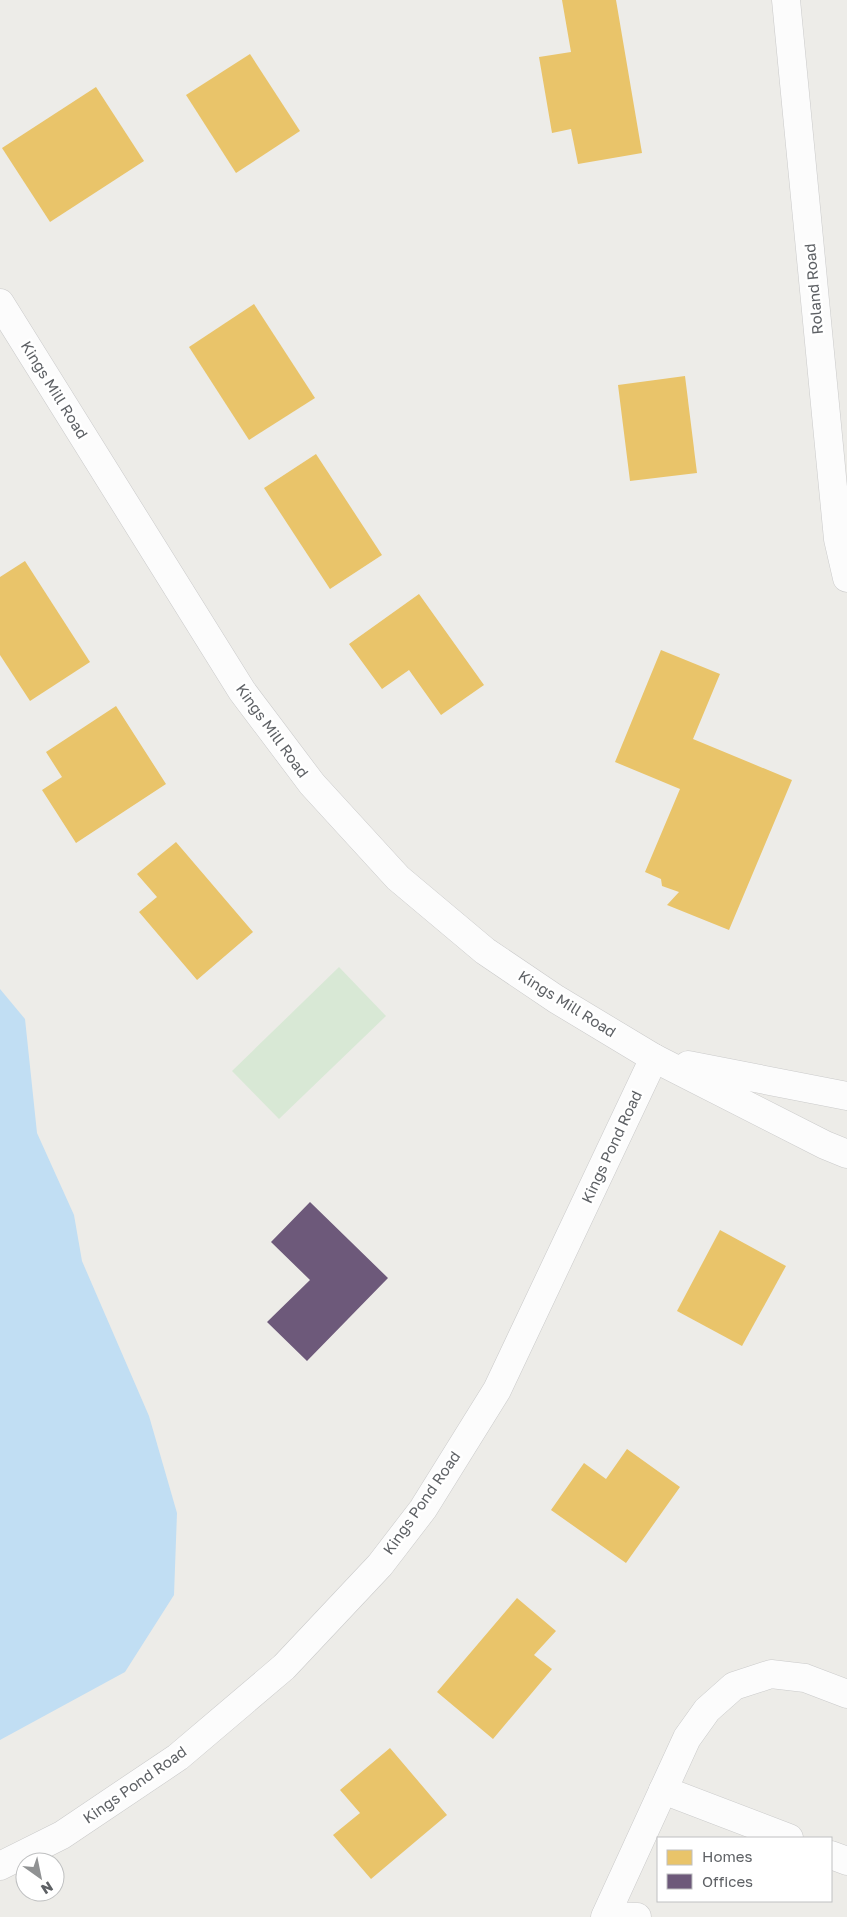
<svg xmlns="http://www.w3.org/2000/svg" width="847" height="1917" font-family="'Golos Text',sans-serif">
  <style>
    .green { fill: #d8e8d5 }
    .water { fill: #c1def3 }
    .homes { fill: #e9c46a }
    .offices { fill: #6d597a }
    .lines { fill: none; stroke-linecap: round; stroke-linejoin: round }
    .minor-casing { stroke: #cacaca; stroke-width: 29 }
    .minor { stroke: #fcfcfc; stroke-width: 28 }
    .labels { text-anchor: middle; stroke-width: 5; stroke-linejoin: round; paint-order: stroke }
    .street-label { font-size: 15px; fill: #5e6165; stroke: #fff }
  </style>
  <rect width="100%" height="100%" fill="#edece8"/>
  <polygon class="green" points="339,967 386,1016 279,1119 232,1071"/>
  <polygon class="water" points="0,989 25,1019 37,1133 74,1215 82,1261 149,1416 177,1513 174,1595 125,1672 0,1740"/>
  <g class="homes">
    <polygon points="562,0 616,0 642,153 578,164 571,129 552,133 539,57 571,52"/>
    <polygon points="250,54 300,131 236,173 186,95"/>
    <polygon points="96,87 144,161 50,222 2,148"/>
    <polygon points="254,304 315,398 249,440 189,347"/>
    <polygon points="685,376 697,473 630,481 618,385"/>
    <polygon points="316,454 382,555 330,589 264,488"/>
    <polygon points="25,561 90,662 30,701 0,655 0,577"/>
    <polygon points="419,594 484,685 441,715 409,670 382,689 349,644"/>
    <polygon points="661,650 720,674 693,739 792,780 729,930 667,905 679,892 662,886 661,879 645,872 680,789 615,762"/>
    <polygon points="116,706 166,784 76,843 42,790 62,777 46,752"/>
    <polygon points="176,842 253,932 197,980 139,912 157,897 137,874"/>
    <polygon points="720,1230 786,1266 742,1346 677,1311"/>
    <polygon points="627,1449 680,1487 626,1563 551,1510 584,1463 606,1479"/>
    <polygon points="517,1598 556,1631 534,1655 552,1669 493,1739 437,1692"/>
    <polygon points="390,1748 447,1815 371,1879 333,1835 360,1813 340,1790"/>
  </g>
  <polygon class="offices" points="310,1202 388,1278 307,1361 267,1322 310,1280 271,1242"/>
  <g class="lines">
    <defs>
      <g id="minor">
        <polyline points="786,0 838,539 847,578"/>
        <polyline points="0,303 242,691 312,784 398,878 485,951 556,999 654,1058 825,1145 847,1154"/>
        <polyline points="688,1065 847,1096"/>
        <polyline points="663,1790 789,1838"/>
        <polyline points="831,1855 847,1861"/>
        <polyline points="0,1866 62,1835 178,1757 284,1667 380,1565 423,1509 497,1390 654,1058"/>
        <polyline points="606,1916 637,1917"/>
        <polyline points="605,1917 687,1738 707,1710 734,1686 771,1674 805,1678 847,1694"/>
      </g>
    </defs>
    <use href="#minor" class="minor-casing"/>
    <use href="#minor" class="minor"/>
  </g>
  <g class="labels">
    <g class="street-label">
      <text transform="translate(814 289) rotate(-95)" y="5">Roland Road</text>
      <text transform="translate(54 390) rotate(58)" y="5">Kings Mill Road</text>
      <text transform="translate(272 731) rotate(54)" y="5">Kings Mill Road</text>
      <text transform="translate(567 1004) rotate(32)" y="5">Kings Mill Road</text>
      <text transform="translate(612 1147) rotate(-65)" y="5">Kings Pond Road</text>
      <text transform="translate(422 1503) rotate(-55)" y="5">Kings Pond Road</text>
      <text transform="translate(135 1785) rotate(-35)" y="5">Kings Pond Road</text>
    </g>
  </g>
  <rect x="657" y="1837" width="175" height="65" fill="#ffffff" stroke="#bfc0c1"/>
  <rect x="667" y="1850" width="25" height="15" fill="#e9c46a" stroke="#bfc0c1"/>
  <text x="702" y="1862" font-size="15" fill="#5e6165">Homes</text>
  <rect x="667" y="1874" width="25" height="15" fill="#6d597a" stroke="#bfc0c1"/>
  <text x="702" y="1887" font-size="15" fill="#5e6165">Offices</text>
  <g transform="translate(40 1877) rotate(147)"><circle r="24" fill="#ffffff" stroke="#bfc0c1"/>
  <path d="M0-4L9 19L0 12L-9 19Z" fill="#909293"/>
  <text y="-8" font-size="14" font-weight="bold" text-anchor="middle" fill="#5e6165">N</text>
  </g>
</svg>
